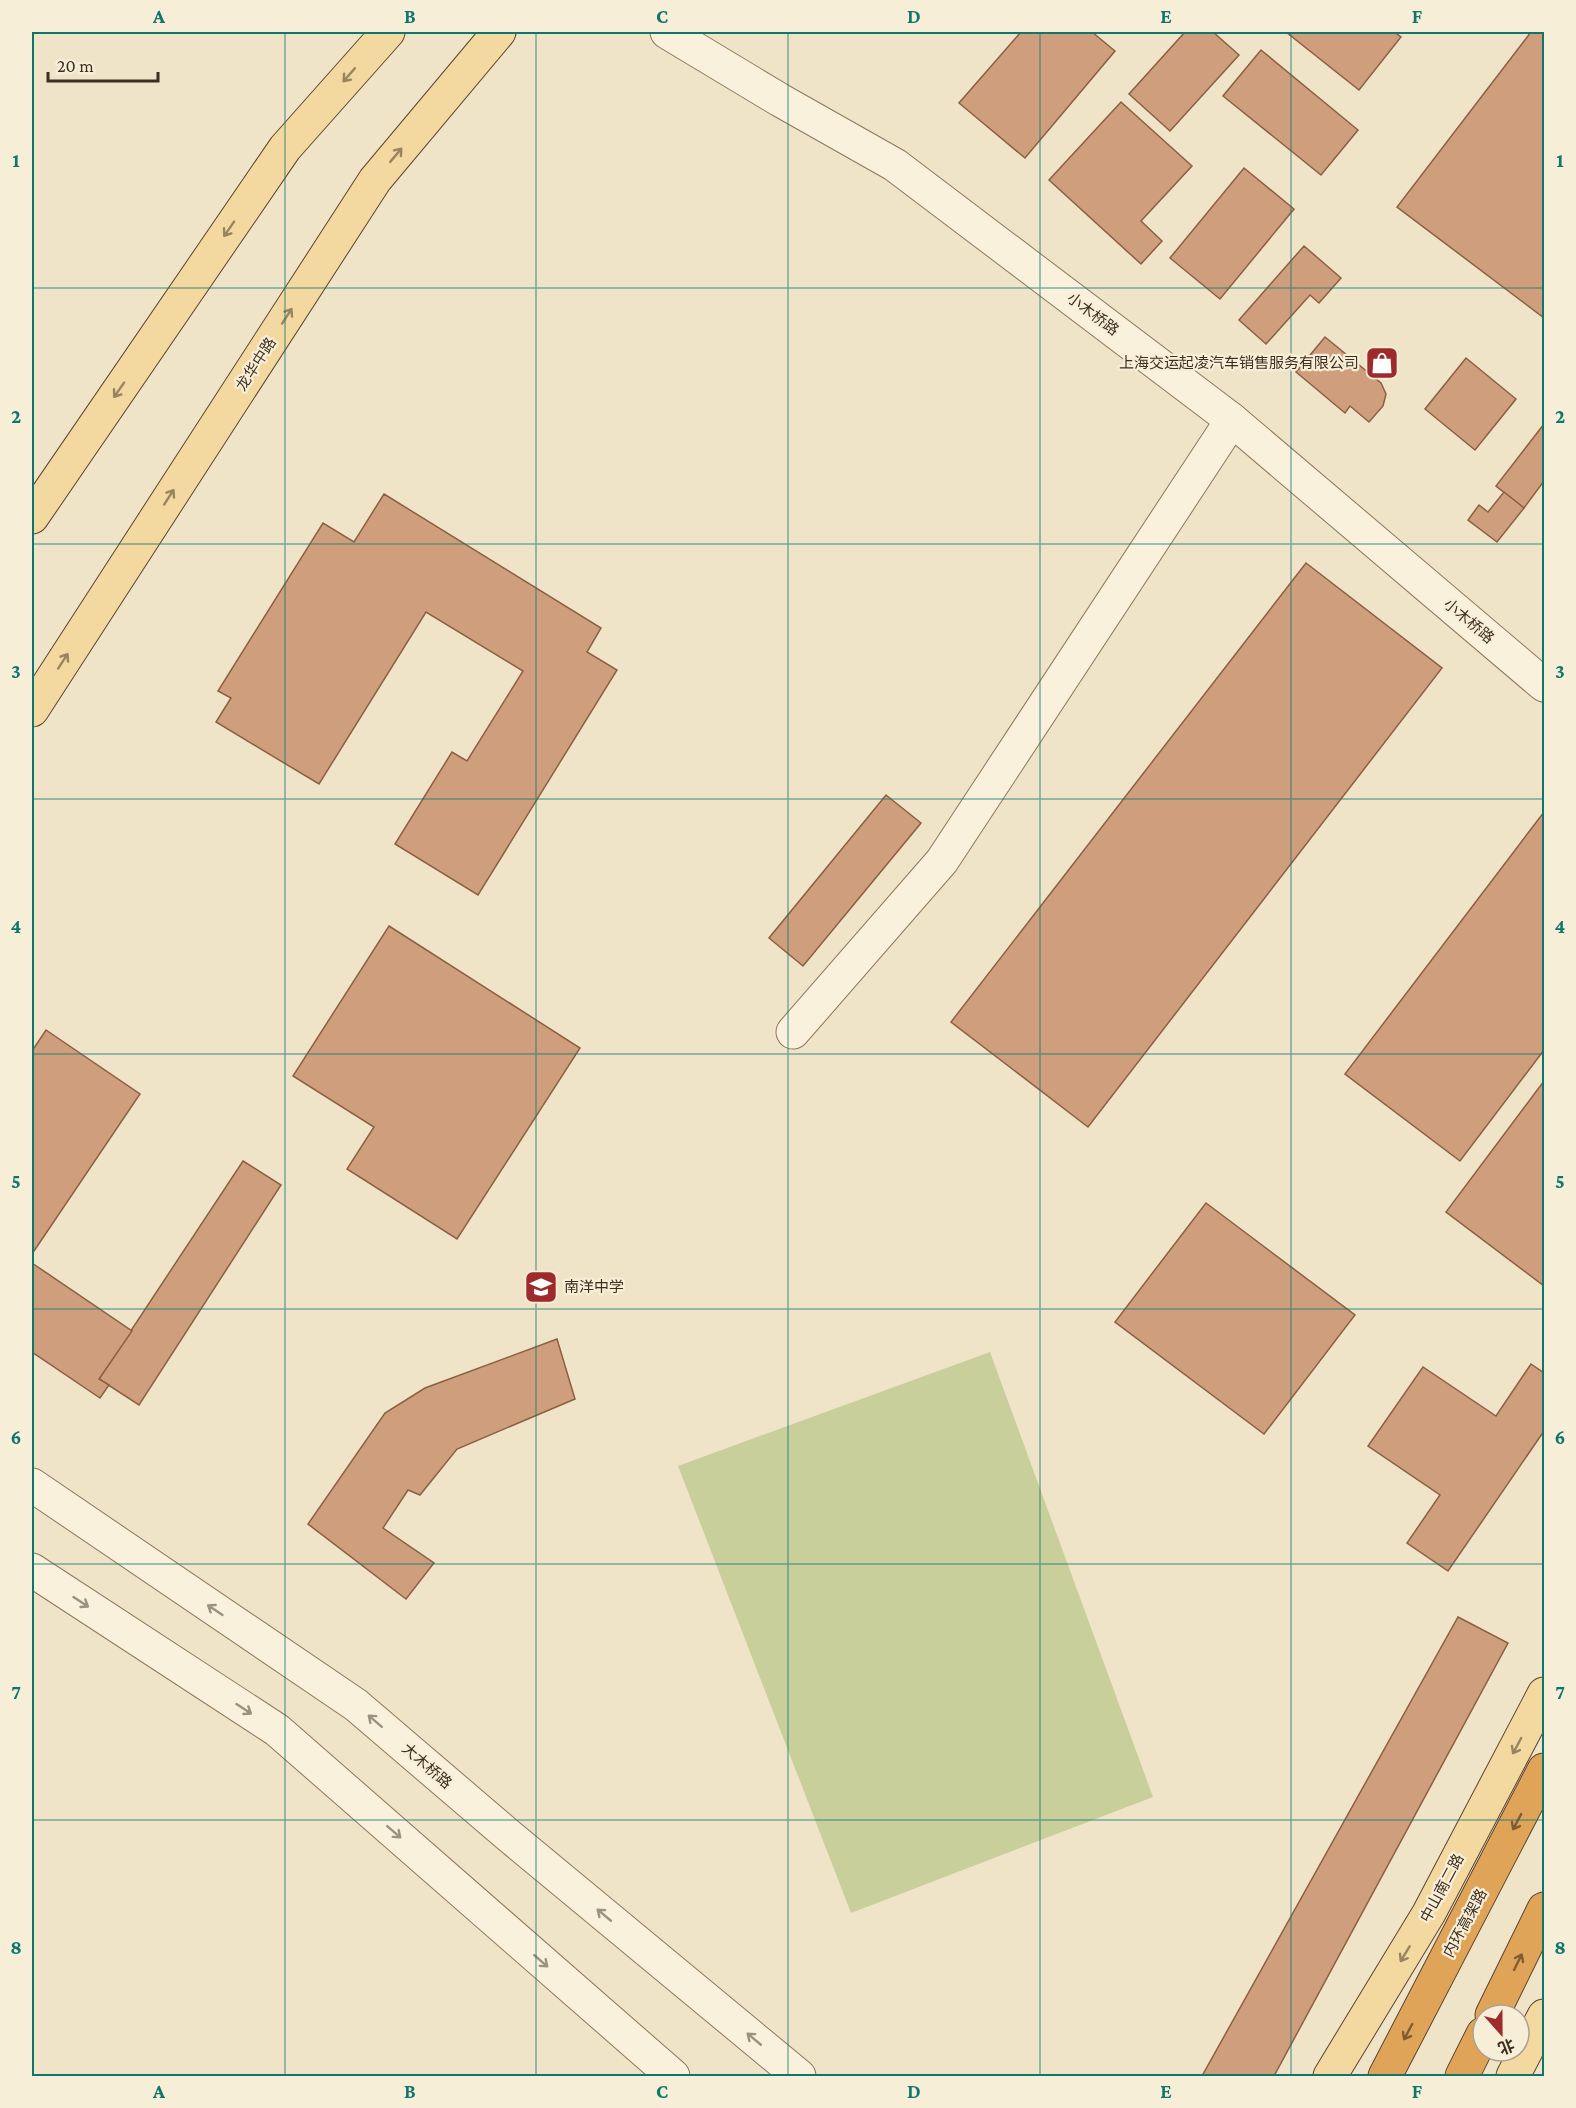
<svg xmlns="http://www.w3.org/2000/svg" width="1576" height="2108" font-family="'Crimson Pro','Noto Sans SC',serif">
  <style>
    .green { fill: #c9cf9b }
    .building { fill: #cf9f7d; stroke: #8d5f41; stroke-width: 1.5 }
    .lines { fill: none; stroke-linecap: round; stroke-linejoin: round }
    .minor-casing { stroke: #8d765c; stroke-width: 35 }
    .major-casing { stroke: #5b4430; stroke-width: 35 }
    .highway-casing { stroke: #5b4430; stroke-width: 35 }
    .minor { stroke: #faf1dc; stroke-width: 33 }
    .major { stroke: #f3d9a0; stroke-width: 33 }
    .highway { stroke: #e0a458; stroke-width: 33 }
    .oneway { stroke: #988460 }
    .oneway2 { stroke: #9c907e }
    .oneway3 { stroke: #7e5d36 }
    .grid { fill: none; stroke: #0f766e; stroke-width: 1.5; stroke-opacity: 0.55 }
    .labels { text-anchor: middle; stroke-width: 4.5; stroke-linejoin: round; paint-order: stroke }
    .street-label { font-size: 15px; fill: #3d2e20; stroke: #f7eed8 }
    .poi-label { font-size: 15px; fill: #3d2e20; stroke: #f7eed8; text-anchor: end }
    .neatline { fill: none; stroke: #0f766e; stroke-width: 2 }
    .grid-label { font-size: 20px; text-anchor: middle; font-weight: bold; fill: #0f766e }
  </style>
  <rect width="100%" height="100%" fill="#f0e4c8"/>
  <polygon class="green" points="990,1352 1153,1797 851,1913 678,1466"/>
  <g class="building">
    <polygon points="1021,32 1092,32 1115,51 1025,158 959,103"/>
    <polygon points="1185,32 1213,32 1239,55 1170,131 1129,94"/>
    <polygon points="1286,32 1394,32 1401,37 1359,90"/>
    <polygon points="1531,32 1544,32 1544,318 1397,207"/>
    <polygon points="1261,50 1358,130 1321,175 1223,96"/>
    <polygon points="1121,102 1192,166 1141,221 1162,241 1141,264 1049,180"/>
    <polygon points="1244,168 1294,209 1220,299 1170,258"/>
    <polygon points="1304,246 1341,278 1319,303 1310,295 1266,344 1239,320"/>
    <polygon points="1325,337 1381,383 1386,394 1383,406 1369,422 1350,406 1345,413 1296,372"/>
    <polygon points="1466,358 1516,399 1475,450 1425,409"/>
    <polygon points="1544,424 1544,481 1524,508 1496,486"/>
    <polygon points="1504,492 1524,508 1497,542 1468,520 1479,505 1488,512"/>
    <polygon points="384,494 601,628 587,652 617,670 478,895 395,844 452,752 467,761 523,671 426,612 319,784 216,722 231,698 218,691 323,523 354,542"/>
    <polygon points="1306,563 1442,668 1088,1127 951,1022"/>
    <polygon points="886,795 921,823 803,966 769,938"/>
    <polygon points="1544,812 1544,1050 1460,1161 1345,1074"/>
    <polygon points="389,926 580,1048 457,1239 347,1169 374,1127 293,1076"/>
    <polygon points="46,1030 140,1094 32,1254 32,1051"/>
    <polygon points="1544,1081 1544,1286 1446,1212"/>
    <polygon points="243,1161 281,1185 139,1405 99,1379"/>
    <polygon points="1206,1203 1355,1315 1264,1434 1115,1322"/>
    <polygon points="32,1263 132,1331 99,1379 109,1385 100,1398 32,1352"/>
    <polygon points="557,1339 575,1399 457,1449 420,1495 408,1490 383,1528 434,1563 406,1599 308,1524 385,1413 425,1388"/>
    <polygon points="1531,1364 1544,1373 1544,1431 1448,1571 1407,1543 1440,1495 1368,1446 1423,1367 1496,1416"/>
    <polygon points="1458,1617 1508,1643 1274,2076 1202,2076"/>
  </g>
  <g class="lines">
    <defs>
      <g id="minor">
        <polyline points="667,32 780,100 895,165 1232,420 1544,685"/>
        <polyline points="793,1032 942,861 1232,420"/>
        <polyline points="32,1485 356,1705 508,1835 799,2076"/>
        <polyline points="32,1570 277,1730 673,2076"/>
      </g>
      <g id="major">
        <polyline points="32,517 285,148 388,32"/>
        <polyline points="32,710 375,180 499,32"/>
        <polyline points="1330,2076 1429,1913 1544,1694"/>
        <polyline points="1513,2076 1544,2016"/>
      </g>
      <g id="highway">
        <polyline points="1492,2015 1544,1909"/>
        <polyline points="1385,2076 1544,1770"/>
        <polyline points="1462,2076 1483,2034"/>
      </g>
    </defs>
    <use href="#minor" class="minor-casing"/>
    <use href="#major" class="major-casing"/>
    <use href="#highway" class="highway-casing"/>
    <use href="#minor" class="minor"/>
    <use href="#major" class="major"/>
    <use href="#highway" class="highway"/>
  </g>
  <defs><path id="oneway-shaft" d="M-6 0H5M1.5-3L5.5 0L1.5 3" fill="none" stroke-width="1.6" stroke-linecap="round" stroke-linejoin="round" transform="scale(1.5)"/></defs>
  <g class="oneway">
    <use href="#oneway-shaft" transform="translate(349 75) rotate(131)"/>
    <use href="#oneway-shaft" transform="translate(396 155) rotate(-50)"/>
    <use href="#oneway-shaft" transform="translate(229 229) rotate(125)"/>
    <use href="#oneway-shaft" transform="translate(287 316) rotate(-57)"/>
    <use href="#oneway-shaft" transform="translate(119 390) rotate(125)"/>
    <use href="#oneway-shaft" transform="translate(169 497) rotate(-57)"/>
    <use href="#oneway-shaft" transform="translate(63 661) rotate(-57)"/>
    <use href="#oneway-shaft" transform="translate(1517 1746) rotate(118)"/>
    <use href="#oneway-shaft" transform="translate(1405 1954) rotate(121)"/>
  </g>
  <g class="oneway2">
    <use href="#oneway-shaft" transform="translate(81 1602) rotate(33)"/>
    <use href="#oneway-shaft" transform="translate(215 1610) rotate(-146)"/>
    <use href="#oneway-shaft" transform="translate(244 1709) rotate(33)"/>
    <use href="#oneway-shaft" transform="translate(375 1721) rotate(-139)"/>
    <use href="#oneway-shaft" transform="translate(394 1832) rotate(41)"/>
    <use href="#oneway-shaft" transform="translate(604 1915) rotate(-140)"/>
    <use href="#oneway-shaft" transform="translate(541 1961) rotate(41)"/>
    <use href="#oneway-shaft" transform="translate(754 2039) rotate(-140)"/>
  </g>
  <g class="oneway3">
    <use href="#oneway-shaft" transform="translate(1517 1822) rotate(118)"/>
    <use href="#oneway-shaft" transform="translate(1518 1962) rotate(-64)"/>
    <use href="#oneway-shaft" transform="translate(1408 2032) rotate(118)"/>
  </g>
  <path class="grid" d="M 285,32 L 285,2076M 536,32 L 536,2076M 788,32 L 788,2076M 1040,32 L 1040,2076M 1291,32 L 1291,2076M 32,288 L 1544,288M 32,544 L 1544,544M 32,799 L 1544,799M 32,1054 L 1544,1054M 32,1309 L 1544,1309M 32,1564 L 1544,1564M 32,1820 L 1544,1820"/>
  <defs>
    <symbol id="shop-square" viewBox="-11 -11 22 22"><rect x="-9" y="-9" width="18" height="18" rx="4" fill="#9e2a2b" stroke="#f7eed8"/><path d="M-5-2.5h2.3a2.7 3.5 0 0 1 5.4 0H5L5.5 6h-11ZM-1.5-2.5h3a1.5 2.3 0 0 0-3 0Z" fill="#fff"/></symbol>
    <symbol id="school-square" viewBox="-11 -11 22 22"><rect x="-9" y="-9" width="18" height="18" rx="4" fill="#9e2a2b" stroke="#f7eed8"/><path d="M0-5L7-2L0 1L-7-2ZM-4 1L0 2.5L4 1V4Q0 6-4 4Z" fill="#fff"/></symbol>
  </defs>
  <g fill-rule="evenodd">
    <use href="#shop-square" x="1363" y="344" width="38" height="38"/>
    <use href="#school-square" x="522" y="1268" width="38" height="38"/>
  </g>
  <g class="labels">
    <g class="street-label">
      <text transform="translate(1093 314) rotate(37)" y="5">小木桥路</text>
      <text transform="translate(256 364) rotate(-57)" y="5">龙华中路</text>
      <text transform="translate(1469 621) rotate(40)" y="5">小木桥路</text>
      <text transform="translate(427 1766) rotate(41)" y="5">大木桥路</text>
      <text transform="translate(1442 1888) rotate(-62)" y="5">中山南二路</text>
      <text transform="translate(1465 1923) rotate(-62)" y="5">内环高架路</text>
    </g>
    <g class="poi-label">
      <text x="1359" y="368">上海交运起凌汽车销售服务有限公司</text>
      <text x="564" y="1292" text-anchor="start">南洋中学</text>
    </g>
  </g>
  <rect width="1576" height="2108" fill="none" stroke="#f7eed8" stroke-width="66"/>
  <g transform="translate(1501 2033) rotate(159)"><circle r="28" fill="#f7eed8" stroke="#ada18e" stroke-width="1.5"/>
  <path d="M0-4.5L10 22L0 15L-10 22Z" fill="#9e2a2b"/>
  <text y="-9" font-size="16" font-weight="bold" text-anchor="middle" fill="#3d2e20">北</text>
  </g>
  <path d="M48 72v9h110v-9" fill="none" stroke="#3d2e20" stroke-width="3"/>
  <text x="57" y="72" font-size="18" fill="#3d2e20" stroke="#f7eed8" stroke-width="4.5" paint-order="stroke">20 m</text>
  <rect x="33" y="33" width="1510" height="2042" class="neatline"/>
  <g class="grid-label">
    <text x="159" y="23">A</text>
    <text x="410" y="23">B</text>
    <text x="662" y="23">C</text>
    <text x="914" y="23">D</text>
    <text x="1166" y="23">E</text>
    <text x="1417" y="23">F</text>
    <text x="16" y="167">1</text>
    <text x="1560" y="167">1</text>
    <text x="16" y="423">2</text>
    <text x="1560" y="423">2</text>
    <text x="16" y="678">3</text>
    <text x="1560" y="678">3</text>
    <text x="16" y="933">4</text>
    <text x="1560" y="933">4</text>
    <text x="16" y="1188">5</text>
    <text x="1560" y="1188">5</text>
    <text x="16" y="1444">6</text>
    <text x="1560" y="1444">6</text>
    <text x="16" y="1699">7</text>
    <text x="1560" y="1699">7</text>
    <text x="16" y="1954">8</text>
    <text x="1560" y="1954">8</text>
    <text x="159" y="2098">A</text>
    <text x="410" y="2098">B</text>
    <text x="662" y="2098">C</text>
    <text x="914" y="2098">D</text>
    <text x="1166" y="2098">E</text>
    <text x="1417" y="2098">F</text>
  </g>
</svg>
